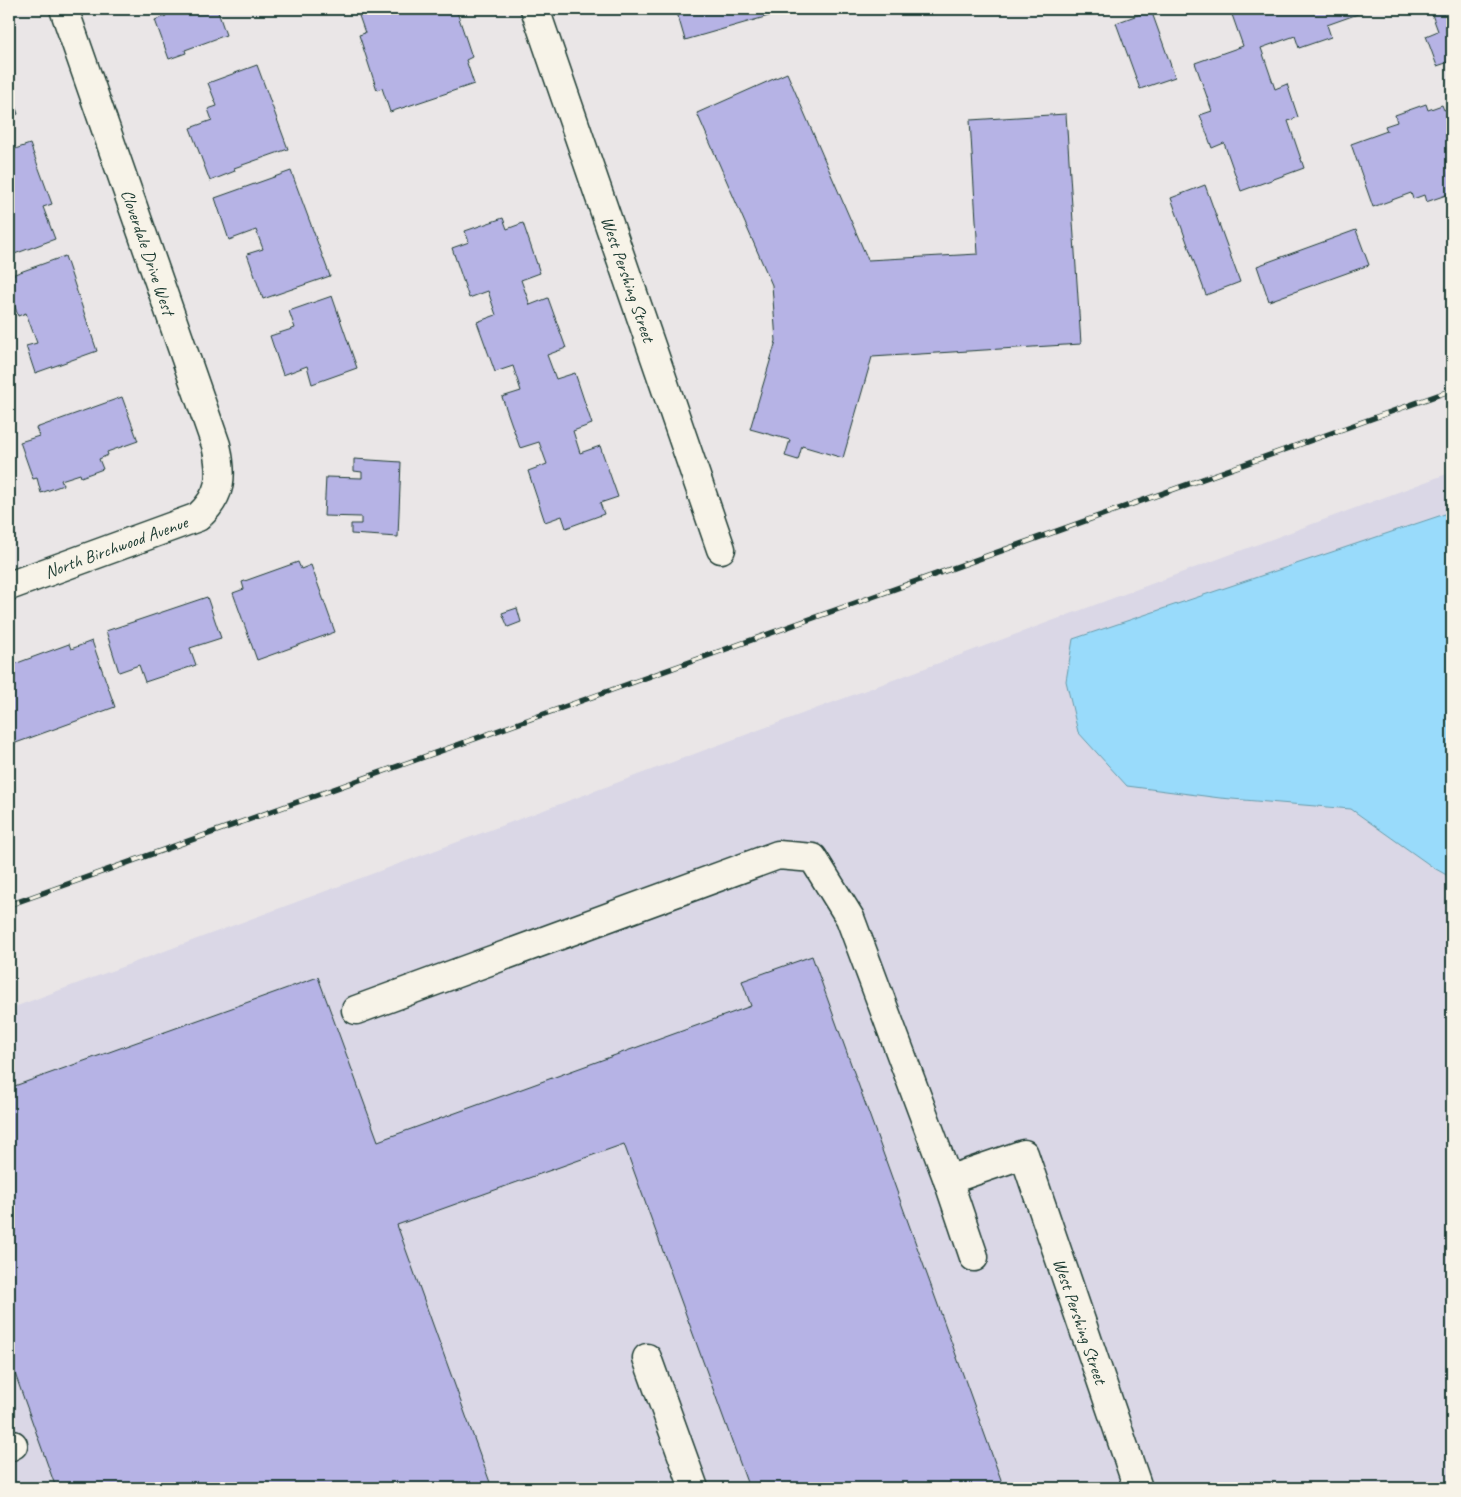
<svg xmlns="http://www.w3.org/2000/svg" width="1461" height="1497" font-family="Caveat,sans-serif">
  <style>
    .built { fill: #dad7e6 }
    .water { fill: #99dbfb; stroke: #689cab }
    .building { fill: #b6b3e5; stroke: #1f3d34 }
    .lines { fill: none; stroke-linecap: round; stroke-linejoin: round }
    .minor-casing { stroke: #1f3d34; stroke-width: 31 }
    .minor { stroke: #f7f3e8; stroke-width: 28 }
    .rail-casing { stroke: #1f3d34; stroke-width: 5.5 }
    .rail { stroke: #f7f3e8; stroke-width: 4; stroke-dasharray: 11; stroke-linecap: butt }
    .labels { text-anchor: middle; stroke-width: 4; stroke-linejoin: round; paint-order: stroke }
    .street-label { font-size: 18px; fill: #1f3d34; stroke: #f7f3e8 }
  </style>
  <rect width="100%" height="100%" fill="#eae6e7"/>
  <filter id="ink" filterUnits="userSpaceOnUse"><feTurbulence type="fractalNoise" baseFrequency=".02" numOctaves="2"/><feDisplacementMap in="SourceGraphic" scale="10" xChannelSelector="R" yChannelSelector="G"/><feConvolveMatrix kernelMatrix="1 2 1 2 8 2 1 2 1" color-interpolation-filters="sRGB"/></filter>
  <g filter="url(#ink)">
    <polygon class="built" points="1452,472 1452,1488 9,1488 9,1009"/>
    <polygon class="water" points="1445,514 1452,514 1452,878 1434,868 1351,809 1220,798 1127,786 1078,732 1066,681 1073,639"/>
    <g class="building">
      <polygon points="164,9 217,9 226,35 185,50 186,53 169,59 155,20 166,16"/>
      <polygon points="360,9 456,9 472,57 466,60 474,84 390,112 382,88 377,90 359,35 365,33 357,10"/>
      <polygon points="676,9 778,9 779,13 685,40"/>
      <polygon points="1230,9 1372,9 1327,25 1331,37 1299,48 1295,36 1261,48 1275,89 1287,84 1298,117 1288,121 1304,168 1241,191 1224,143 1212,148 1200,115 1212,111 1195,63 1243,46"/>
      <polygon points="1430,9 1452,9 1452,71 1449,62 1437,66 1426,36 1438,31"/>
      <polygon points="1151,10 1175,77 1140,89 1116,23"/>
      <polygon points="257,65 288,149 234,168 235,171 210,181 190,128 212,120 208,109 217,106 208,83"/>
      <polygon points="787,73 868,260 978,254 970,120 1066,114 1081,344 872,357 843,458 802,446 798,460 785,456 790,440 750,429 776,341 772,285 697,113"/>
      <polygon points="9,87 18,114 9,117"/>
      <polygon points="1426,104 1428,110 1442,105 1444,110 1452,107 1452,193 1426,202 1424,195 1413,199 1411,193 1373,207 1351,144 1387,131 1385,126 1397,122 1395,115"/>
      <polygon points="30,144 52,204 43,207 55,239 9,256 9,151"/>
      <polygon points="291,171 330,276 263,299 247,254 263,249 256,230 229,240 215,198"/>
      <polygon points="1205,185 1240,282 1206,295 1171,198"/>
      <polygon points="503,218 507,229 523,223 540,273 521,280 530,305 548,298 566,348 547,355 556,379 575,373 592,424 573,431 580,453 600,446 618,497 600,503 604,514 566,528 562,516 545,522 528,471 547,464 539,442 520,448 502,397 521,391 513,366 495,372 477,322 496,315 488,291 469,298 452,248 469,242 465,231"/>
      <polygon points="1356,230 1369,265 1269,301 1257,266"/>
      <polygon points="65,256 97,351 35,373 26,346 37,343 26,313 18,316 9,288 9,276"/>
      <polygon points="332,296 357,368 312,384 307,366 283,375 270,336 295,328 289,311"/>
      <polygon points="122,397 138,441 107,452 108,455 99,459 103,469 81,477 80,474 61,480 63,485 41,493 37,478 33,479 20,442 39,436 36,428"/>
      <polygon points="354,459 401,462 398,537 351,534 351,524 361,524 361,517 324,516 326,477 362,478 362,472 354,471"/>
      <polygon points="298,562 301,569 311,565 335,632 257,660 233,593 244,589 242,582"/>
      <polygon points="207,597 221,638 190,648 196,665 145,682 139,665 119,672 106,631"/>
      <polygon points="517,608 521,622 508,627 502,613"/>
      <polygon points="92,641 115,707 13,744 9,734 9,666 69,644 71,649"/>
      <polygon points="812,956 1004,1488 749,1488 624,1144 397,1225 492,1488 56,1488 9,1357 9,1088 318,977 378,1141 751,1006 742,981"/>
    </g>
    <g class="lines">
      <defs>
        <g id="minor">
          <polyline points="535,9 721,549"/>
          <path d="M 9,586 L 198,517 C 222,495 223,476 216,445 L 64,9"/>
          <polyline points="356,1010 778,855 813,858 850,918 948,1180 1024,1154 1138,1488"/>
          <polyline points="948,1180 974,1257"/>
          <polyline points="647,1358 694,1488"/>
          <polyline points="9,1447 13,1445"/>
        </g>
      </defs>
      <use href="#minor" class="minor-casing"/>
      <use href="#minor" class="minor"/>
      <defs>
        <polyline id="rail" points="9,905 1452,390"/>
      </defs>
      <use href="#rail" class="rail-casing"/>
      <use href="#rail" class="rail"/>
    </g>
  </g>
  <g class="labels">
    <g class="street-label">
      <text transform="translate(148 252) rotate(71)" y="6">Cloverdale Drive West</text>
      <text transform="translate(628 279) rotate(71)" y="6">West Pershing Street</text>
      <text transform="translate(116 547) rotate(-20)" y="6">North Birchwood Avenue</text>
      <text transform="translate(1080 1321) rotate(71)" y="6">West Pershing Street</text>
    </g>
  </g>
  <rect width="1461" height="1497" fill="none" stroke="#f7f3e8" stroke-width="30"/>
  <rect x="15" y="15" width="1431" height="1467" fill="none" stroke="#1f3d34" stroke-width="2" filter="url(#ink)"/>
</svg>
